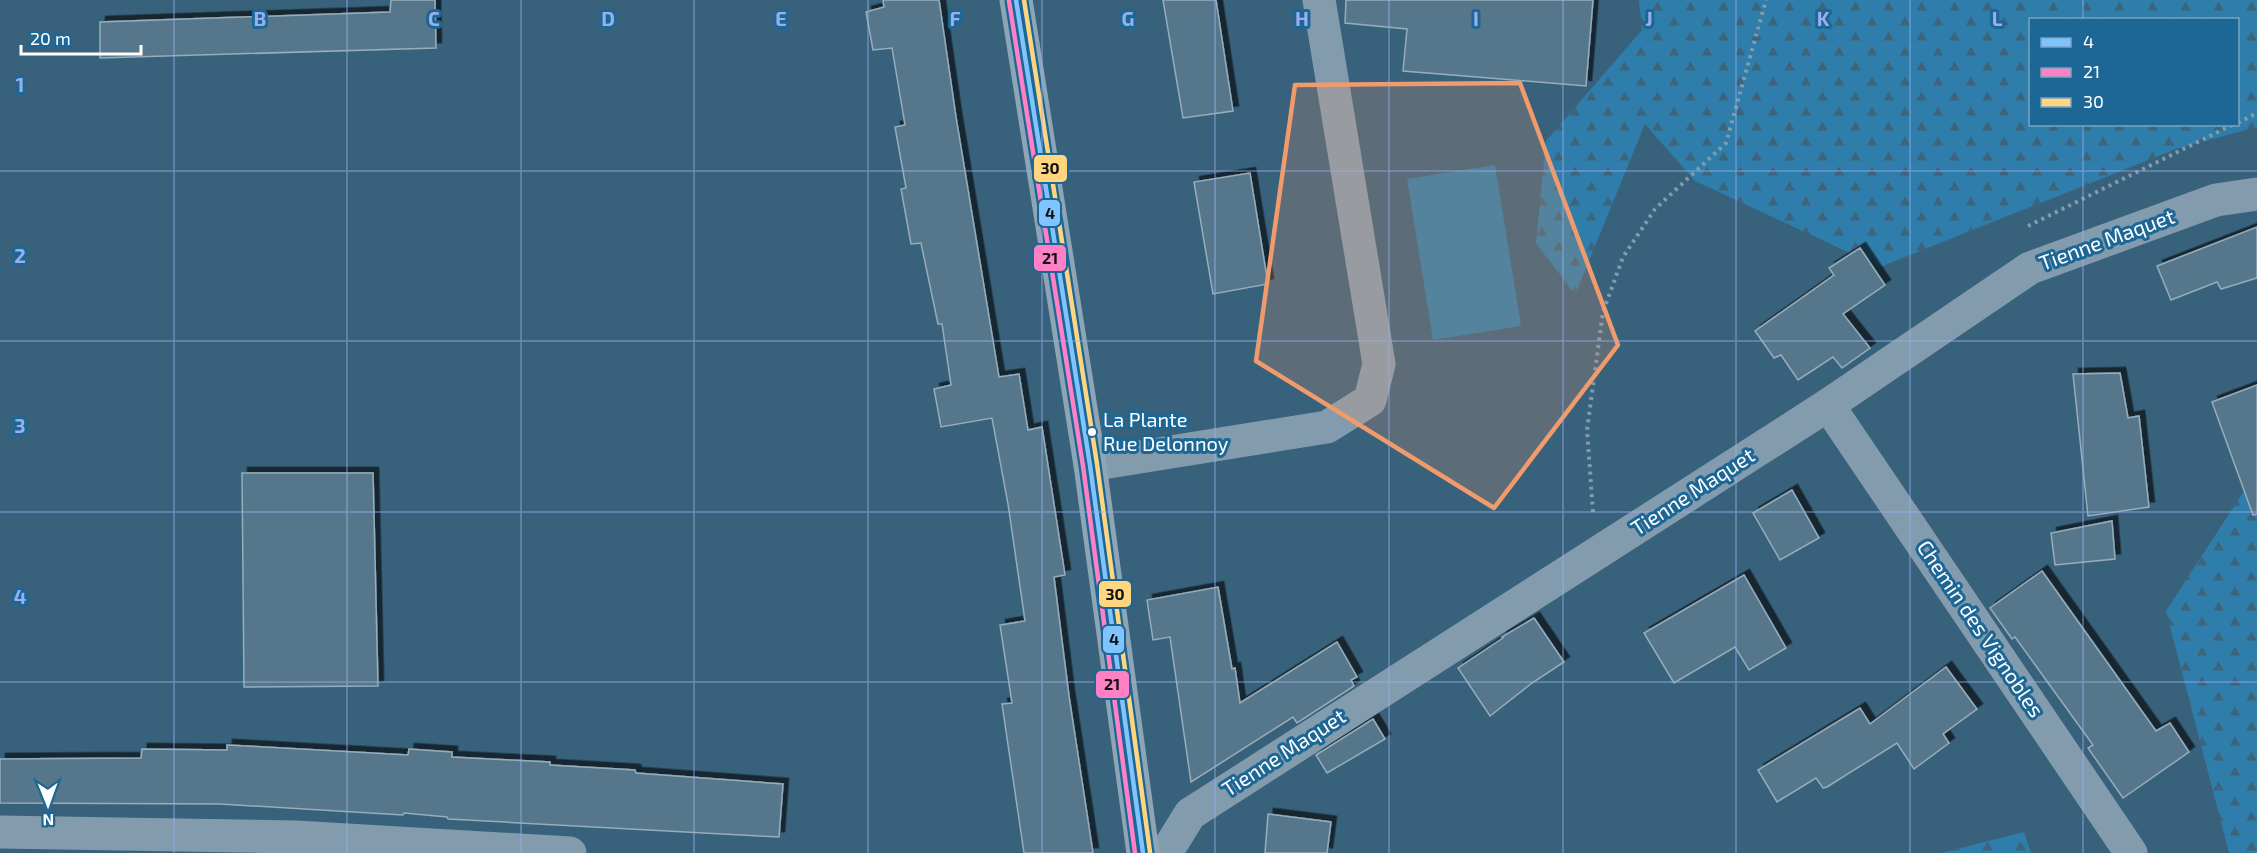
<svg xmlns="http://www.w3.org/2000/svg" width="2257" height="853" font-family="'Exo 2',sans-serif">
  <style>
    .green { fill: #2e7daa }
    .forest { fill: url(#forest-firs); fill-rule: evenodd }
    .building { fill: #57778b; stroke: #96adbb; stroke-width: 1.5; filter: url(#shadow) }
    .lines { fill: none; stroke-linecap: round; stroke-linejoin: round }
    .path { stroke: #829cad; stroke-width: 4; stroke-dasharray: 3 4.5; stroke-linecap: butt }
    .minor { stroke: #829cad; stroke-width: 33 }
    .major { stroke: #8da5b4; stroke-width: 33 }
    .bus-1-casing { stroke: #1d6796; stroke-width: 9 }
    .bus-2-casing { stroke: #1d6796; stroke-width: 9 }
    .bus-3-casing { stroke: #1d6796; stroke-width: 9 }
    .bus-1 { stroke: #80c4ff; stroke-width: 4.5 }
    .bus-2 { stroke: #ff80c5; stroke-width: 4.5 }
    .bus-3 { stroke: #ffd580; stroke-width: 4.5 }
    .marked { fill: #f19b6d; fill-opacity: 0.2; stroke: #f19b6d; stroke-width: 4.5; stroke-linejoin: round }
    .grid { fill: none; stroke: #99afed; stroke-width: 1.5; stroke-opacity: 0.55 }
    .bus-dot { fill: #fff; stroke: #1d6796; stroke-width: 2 }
    .labels { text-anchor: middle; stroke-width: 6; stroke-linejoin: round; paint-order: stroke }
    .bus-label { font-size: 20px; fill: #fff; stroke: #1d6796; text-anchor: start }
    .street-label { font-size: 21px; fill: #fff; stroke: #1d6796 }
    .grid-label { font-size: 20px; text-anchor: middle; font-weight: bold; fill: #99afed; stroke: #1d6796; stroke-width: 6; stroke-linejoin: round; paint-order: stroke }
    .line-badge { stroke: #1d6796; stroke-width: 2 }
    .pale-badge-label { font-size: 16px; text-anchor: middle; font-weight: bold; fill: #111 }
  </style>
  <defs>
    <pattern id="forest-firs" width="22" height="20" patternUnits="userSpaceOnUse" patternTransform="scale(1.5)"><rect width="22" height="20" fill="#2e7daa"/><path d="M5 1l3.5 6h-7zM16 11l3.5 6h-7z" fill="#3d647b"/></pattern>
    <filter id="shadow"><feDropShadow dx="5.5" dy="-5.5" stdDeviation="0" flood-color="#0009"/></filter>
  </defs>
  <rect width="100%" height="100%" fill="#38617b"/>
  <polygon class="green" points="1495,165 1521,326 1433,340 1407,179"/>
  <g class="forest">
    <path d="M 1639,0 L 2257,0 L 2257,127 L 2176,149 L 1880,267 L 1695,181 L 1645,124 L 1575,295 L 1536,243 L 1546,141 L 1642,30 ZM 2030,20 L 2238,20 L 2238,124 L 2030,124 Z"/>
    <polygon points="2257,477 2257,853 2229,853 2166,611 2251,480"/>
    <polygon points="2024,832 2031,853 1941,853"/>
  </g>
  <g class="building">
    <polygon points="391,0 435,0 436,48 100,58 100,22 390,12"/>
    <polygon points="883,0 939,0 956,117 999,377 1019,374 1028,430 1042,427 1065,575 1054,577 1069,696 1093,853 1024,853 1002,704 1012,703 1000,625 1025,621 1008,504 992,418 941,427 934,389 951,385 942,324 938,324 921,243 911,244 901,189 906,188 895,127 905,125 892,48 873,50 866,12 884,7"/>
    <polygon points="1163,0 1216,0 1233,111 1183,118"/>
    <polygon points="1346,0 1593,0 1586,86 1403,71 1407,29 1345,23"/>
    <polygon points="1250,173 1268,284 1213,294 1194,182"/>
    <polygon points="2257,227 2257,278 2221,289 2217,282 2171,300 2157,266"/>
    <polygon points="1860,248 1885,285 1843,314 1870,348 1842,368 1833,357 1798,380 1781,355 1774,358 1755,331 1834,275 1829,268"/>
    <polygon points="2120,373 2128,418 2139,416 2149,507 2088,516 2073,374"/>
    <polygon points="2257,385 2257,514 2253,515 2212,402"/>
    <polygon points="242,473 373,473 378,686 244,687"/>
    <polygon points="1792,490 1819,538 1780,560 1753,513"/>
    <polygon points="2112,521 2115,559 2055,565 2051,533"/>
    <polygon points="2042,571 2156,731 2170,723 2189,752 2123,798 2088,748 2093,745 2015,637 2012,639 1990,608"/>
    <polygon points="1744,575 1786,648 1749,670 1735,647 1674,683 1644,633"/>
    <polygon points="1218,587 1232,669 1235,668 1240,703 1337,642 1357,677 1351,680 1354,686 1297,723 1293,717 1191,782 1170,637 1153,640 1147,600"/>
    <polygon points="1534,618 1564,662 1532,683 1490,716 1458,668 1503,638 1502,637"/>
    <polygon points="1946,667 1977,709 1943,734 1949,743 1914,769 1897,743 1827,787 1823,788 1816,778 1777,802 1758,770 1860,708 1870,724"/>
    <polygon points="1373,719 1385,739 1327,773 1316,755"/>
    <polygon points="227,745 408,755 409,749 452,752 452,757 550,762 550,765 635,770 636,773 783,784 779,837 448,819 447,817 404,813 403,815 220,804 0,803 0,759 141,758 142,749 227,750"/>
    <polygon points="1268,814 1331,822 1327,853 1265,853"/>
  </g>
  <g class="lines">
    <g class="path">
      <polyline points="2238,123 2257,113"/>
      <polyline points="2028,226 2234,124"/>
      <polyline points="1593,512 1587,430 1603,312 1623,257 1655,209 1726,143 1766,0"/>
    </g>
    <g class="minor">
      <polyline points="1828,405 2131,853"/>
      <polyline points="1090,465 1327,427 1370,400 1379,364 1319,0"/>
      <polyline points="0,832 296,837 570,853"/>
      <polyline points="1166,853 1190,814 1828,405 2030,268 2216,200 2257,194"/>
    </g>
    <polyline class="major" points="1016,0 1090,465 1143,853"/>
    <defs>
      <polyline id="bus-1" points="1016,0 1090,465 1143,853"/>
      <polyline id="bus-2" points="1009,1 1083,466 1135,853"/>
      <polyline id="bus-3" points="1024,0 1097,464 1150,852"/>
    </defs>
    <use href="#bus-1" class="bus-1-casing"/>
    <use href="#bus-2" class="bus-2-casing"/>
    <use href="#bus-3" class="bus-3-casing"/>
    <use href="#bus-1" class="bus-1"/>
    <use href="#bus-2" class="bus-2"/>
    <use href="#bus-3" class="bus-3"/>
  </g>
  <path class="marked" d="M 1520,83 L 1618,345 L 1494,508 L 1256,361 L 1295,85 Z"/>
  <path class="grid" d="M 174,0 L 174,853M 347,0 L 347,853M 521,0 L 521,853M 694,0 L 694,853M 868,0 L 868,853M 1042,0 L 1042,853M 1215,0 L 1215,853M 1389,0 L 1389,853M 1563,0 L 1563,853M 1736,0 L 1736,853M 1910,0 L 1910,853M 2083,0 L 2083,20M 2083,124 L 2083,853M 0,171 L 2257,171M 0,341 L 2257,341M 0,512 L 2257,512M 0,682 L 2257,682"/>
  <circle class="bus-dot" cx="1092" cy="432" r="5"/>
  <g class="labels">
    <g class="bus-label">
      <text x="1103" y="427">La Plante<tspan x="1103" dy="24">Rue Delonnoy</tspan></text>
    </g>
    <g class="street-label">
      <text transform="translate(2107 240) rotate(-20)" y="7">Tienne Maquet</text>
      <text transform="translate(1693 492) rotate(-33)" y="7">Tienne Maquet</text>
      <text transform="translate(1980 629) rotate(56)" y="7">Chemin des Vignobles</text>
      <text transform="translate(1284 753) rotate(-33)" y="7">Tienne Maquet</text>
    </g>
  </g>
  <g class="grid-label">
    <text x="260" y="26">B</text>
    <text x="434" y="26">C</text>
    <text x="608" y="26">D</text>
    <text x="781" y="26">E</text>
    <text x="955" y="26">F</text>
    <text x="1128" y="26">G</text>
    <text x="1302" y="26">H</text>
    <text x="1476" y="26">I</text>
    <text x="1649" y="26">J</text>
    <text x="1823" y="26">K</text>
    <text x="1997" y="26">L</text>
    <text x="20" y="92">1</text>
    <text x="20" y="263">2</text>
    <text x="20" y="433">3</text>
    <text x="20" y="604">4</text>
  </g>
  <g class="line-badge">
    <rect x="1033" y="154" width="35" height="29" rx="6" fill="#ffd580"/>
    <rect x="1038" y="199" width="23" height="28" rx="6" fill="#80c4ff"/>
    <rect x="1033" y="244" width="34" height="28" rx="6" fill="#ff80c5"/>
    <rect x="1098" y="580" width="34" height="28" rx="6" fill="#ffd580"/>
    <rect x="1102" y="625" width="23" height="29" rx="6" fill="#80c4ff"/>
    <rect x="1095" y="670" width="35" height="29" rx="6" fill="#ff80c5"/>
  </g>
  <g class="pale-badge-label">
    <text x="1050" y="174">30</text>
    <text x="1050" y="219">4</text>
    <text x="1050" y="264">21</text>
    <text x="1115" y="600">30</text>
    <text x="1114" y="645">4</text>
    <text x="1112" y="690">21</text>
  </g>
  <rect x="2029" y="18" width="210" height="108" fill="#1d6796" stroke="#77a4c0" stroke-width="1.5"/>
  <rect x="2041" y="38" width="30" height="9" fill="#80c4ff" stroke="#77a4c0" stroke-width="1.5"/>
  <text x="2083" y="48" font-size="18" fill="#ffffff">4</text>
  <rect x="2041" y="68" width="30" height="9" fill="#ff80c5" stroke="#77a4c0" stroke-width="1.5"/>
  <text x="2083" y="78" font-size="18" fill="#ffffff">21</text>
  <rect x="2041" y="98" width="30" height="9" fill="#ffd580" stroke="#77a4c0" stroke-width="1.5"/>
  <text x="2083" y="108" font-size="18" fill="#ffffff">30</text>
  <g transform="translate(48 805) rotate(179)" stroke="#1d6796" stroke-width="4.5" paint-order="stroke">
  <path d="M0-4.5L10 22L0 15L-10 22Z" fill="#ffffff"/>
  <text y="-9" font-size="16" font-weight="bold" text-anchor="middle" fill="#ffffff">N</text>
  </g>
  <path d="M21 45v9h120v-9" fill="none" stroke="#ffffff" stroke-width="3"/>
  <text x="30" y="45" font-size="18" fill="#ffffff" stroke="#1d6796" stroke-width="4.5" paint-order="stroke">20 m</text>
</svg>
